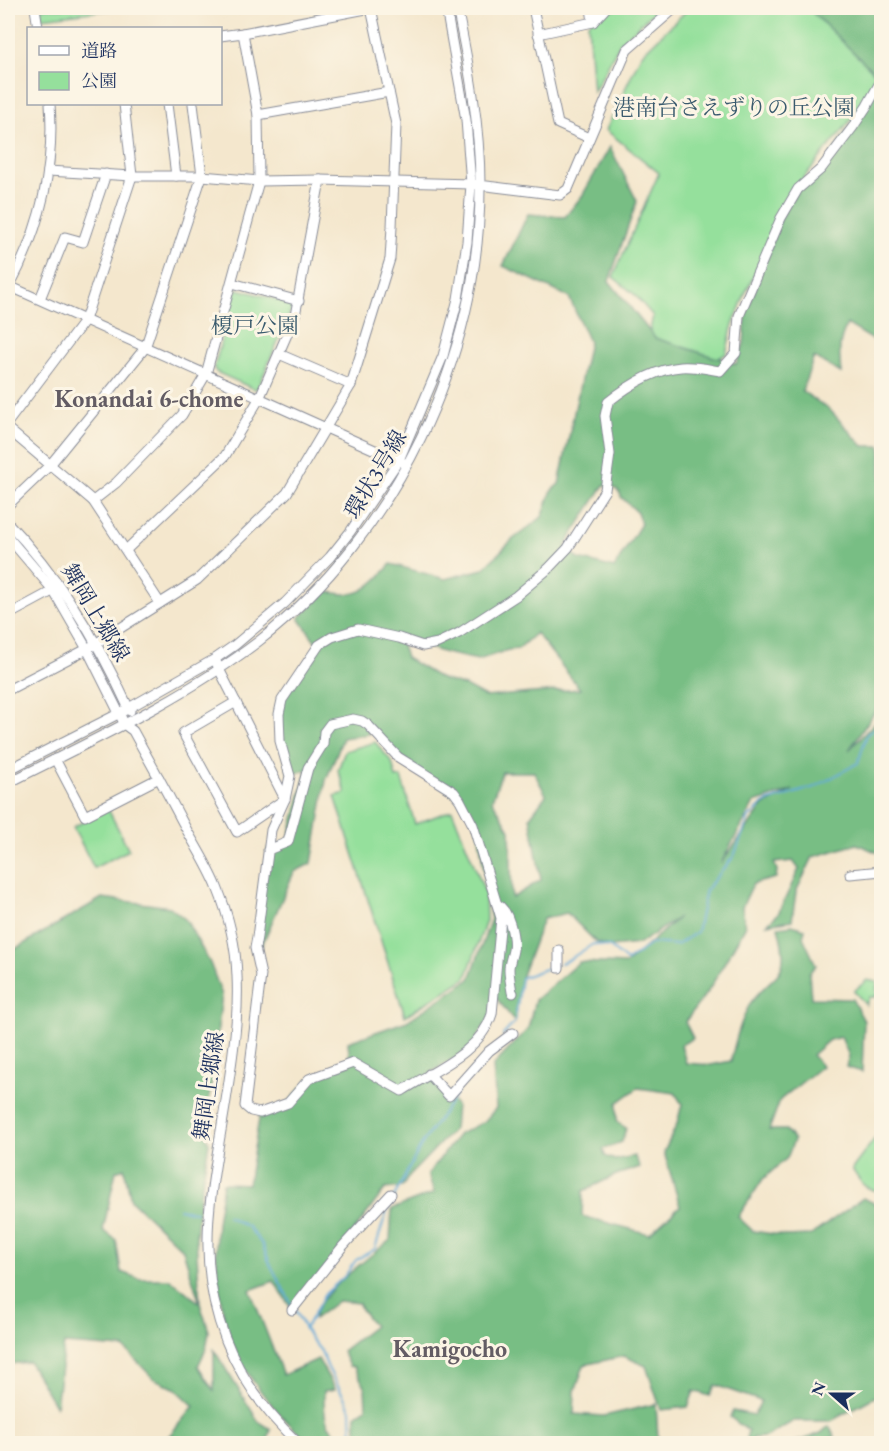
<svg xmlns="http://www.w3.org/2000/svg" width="889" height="1451" font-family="'EB Garamond','Noto Serif JP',serif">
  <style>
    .green { fill: #95e09c; stroke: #58887d; stroke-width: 1.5 }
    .forest { fill: #78be84; stroke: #4a7671; stroke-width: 1.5; fill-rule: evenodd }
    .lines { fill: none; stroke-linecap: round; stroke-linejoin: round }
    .stream { stroke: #63aad9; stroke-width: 2 }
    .minor-casing { stroke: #888b96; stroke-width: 11 }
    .minor { stroke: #fff; stroke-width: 9 }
    .labels { text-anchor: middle; stroke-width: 6; stroke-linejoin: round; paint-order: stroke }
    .park-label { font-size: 22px; fill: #3a5b6e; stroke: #fcf5e5 }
    .street-label { font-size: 22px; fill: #1b2f5e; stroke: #fcf5e5 }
    .neighbourhood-label { font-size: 24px; font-weight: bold; fill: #635c64; stroke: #fcf5e5 }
  </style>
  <rect width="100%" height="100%" fill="#fcf5e5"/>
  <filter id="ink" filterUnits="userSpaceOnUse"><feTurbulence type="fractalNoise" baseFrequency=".0167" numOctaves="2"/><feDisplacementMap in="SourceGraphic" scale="12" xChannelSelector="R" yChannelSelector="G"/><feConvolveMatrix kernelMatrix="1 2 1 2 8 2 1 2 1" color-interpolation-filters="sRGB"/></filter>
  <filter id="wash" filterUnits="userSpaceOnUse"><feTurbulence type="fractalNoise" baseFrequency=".008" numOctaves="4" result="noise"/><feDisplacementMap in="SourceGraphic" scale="24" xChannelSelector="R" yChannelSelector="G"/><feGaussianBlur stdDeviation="1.35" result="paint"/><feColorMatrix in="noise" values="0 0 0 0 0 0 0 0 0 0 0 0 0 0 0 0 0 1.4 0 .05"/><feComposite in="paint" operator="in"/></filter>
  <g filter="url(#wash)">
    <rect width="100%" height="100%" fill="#f4e7cd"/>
    <g class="green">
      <polygon points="40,8 124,8 42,18"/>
      <polygon points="606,8 658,8 620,43 593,93 588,23"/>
      <polygon points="689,8 808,8 878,76 860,109 797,186 745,294 732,328 726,354 710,363 647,343 653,316 634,294 613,277 659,173 606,130 641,55"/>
      <polygon points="238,289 290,303 293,306 258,388 254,389 216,372 214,368 235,291"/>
      <polygon points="375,742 392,762 396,778 401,777 415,824 452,810 485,892 486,921 466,978 405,1016 335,796 346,793 338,770 345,751"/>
      <polygon points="108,809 129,850 94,868 73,827"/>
      <polygon points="867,980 877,982 876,997 869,997 866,1005 854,991"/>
      <path d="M 876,1137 L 881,1137 L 881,1191 C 865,1191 860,1182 852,1169 Z"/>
    </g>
    <g class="forest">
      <polygon points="808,8 881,9 881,74 878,76"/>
      <path d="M 881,81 L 881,345 L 847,324 C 838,342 839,353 841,373 L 814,357 L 802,391 L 830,410 L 863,446 L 881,446 L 881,703 L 849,750 L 881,716 L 881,854 L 857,844 L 813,857 L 796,892 L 792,920 L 767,924 L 778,914 L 799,869 L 793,861 L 774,863 L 777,870 L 776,878 L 753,884 L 742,907 L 745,927 L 710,988 L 685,1022 L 693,1038 L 681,1045 L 686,1063 L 711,1065 L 731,1061 C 735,1041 740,1022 750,1004 C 757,993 767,985 776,976 C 788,965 782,942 778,927 L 792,925 L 805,929 L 803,937 L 816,965 L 809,973 L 811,998 L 852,999 L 864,1021 L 862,1072 L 846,1067 L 849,1056 L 841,1037 L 829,1040 L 812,1055 L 822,1066 L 780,1100 L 769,1130 L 786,1130 L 794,1140 L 787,1158 L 763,1179 L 738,1217 L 753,1231 L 786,1236 L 811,1235 L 863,1198 L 881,1206 L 881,1395 L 880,1394 L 831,1421 L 794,1421 L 765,1437 L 753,1438 L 751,1443 L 745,1443 L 748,1431 L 730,1417 L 733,1411 L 754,1415 L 761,1401 L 715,1385 L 710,1396 L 694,1391 L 688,1407 L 661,1410 L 646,1366 L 624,1356 L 584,1365 L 575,1391 L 574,1414 L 604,1416 L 656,1404 L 658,1439 L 663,1443 L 356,1443 L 356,1415 L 366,1408 L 365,1387 L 354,1367 L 349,1366 L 342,1351 L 374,1326 L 360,1308 L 359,1303 L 338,1301 L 314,1319 C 314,1296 373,1255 390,1240 L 392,1209 L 434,1193 L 428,1174 L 459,1134 L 484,1122 L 496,1108 L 493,1066 L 528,1029 L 535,1000 L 579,962 L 626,964 L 679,917 L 639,944 L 610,947 L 596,942 L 567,913 L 543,919 L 521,978 L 515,1022 L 494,995 L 492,1014 L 470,1049 L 429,1074 L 456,1105 L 454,1129 L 409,1176 L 402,1187 L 385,1189 L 343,1246 L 292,1310 L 274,1281 L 250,1290 L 283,1375 L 318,1359 L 335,1389 L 324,1391 C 324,1416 323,1423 342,1440 L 342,1443 L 309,1443 C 279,1415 247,1381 232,1342 C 220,1310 216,1271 216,1238 C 216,1220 221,1201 223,1183 L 248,1184 L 260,1113 L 288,1103 L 309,1079 L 350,1064 L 348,1042 L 407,1021 L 470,979 L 491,919 L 478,830 C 467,793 431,782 403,759 C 389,749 377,736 365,725 L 369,734 L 343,738 L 326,780 L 312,863 L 294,872 L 261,947 L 257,937 L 268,848 L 288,842 L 307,769 L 290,776 L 280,741 L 282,700 L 318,645 L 299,618 L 327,591 C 360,601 371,586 391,564 L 445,579 L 483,569 L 512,540 L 542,517 L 552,490 L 559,484 L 589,342 L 569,297 L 503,266 L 528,214 L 565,217 L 582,196 L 610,147 L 637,201 L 609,281 L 655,338 L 736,364 L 744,343 L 746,314 L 781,218 L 798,189 L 821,169 ZM 604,485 C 611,486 620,488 621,497 L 637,512 L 641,524 L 614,568 L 579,559 L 565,546 ZM 536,633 L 580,689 L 485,697 L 465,686 L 441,679 L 406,658 L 400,638 L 445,653 L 478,660 L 508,650 L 518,649 ZM 502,772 L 534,772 L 546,795 L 530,817 L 541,880 L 512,898 L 510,830 L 492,800 ZM 793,790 L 764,805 L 721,863 L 754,803 ZM 638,1088 L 675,1093 L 682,1104 L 677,1124 L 664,1152 L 680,1206 L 649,1234 L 582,1216 L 583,1191 L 616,1175 L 640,1167 L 634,1156 L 615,1160 L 605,1156 L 603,1149 L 622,1142 L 626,1128 L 617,1122 L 617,1103 Z"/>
      <path d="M 102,898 L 170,907 L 186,920 L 210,963 L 222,995 L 205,1133 L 209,1143 L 200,1196 L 196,1237 L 200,1304 L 209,1331 L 206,1349 L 198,1366 L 214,1391 L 214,1350 L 258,1421 L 271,1429 L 267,1443 L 163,1443 L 194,1406 L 176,1389 L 153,1378 L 124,1348 L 64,1344 L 56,1407 L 29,1362 L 8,1364 L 8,953 ZM 124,1168 L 131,1200 L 183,1250 L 200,1303 L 170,1279 L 140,1279 L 121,1272 L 116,1240 L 103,1230 L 116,1171 Z"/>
      <polygon points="829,1426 835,1437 816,1443 793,1443 821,1433"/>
    </g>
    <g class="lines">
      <g class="stream">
        <polyline points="561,963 570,959 593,944 610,947 627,961 652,943 677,945 697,932 706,890 734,856 749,817 766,802 815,787 858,763 867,734 882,723"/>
        <polyline points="503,1035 515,1022 521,978 556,965"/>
        <polyline points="179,1209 196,1212"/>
        <polyline points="227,1216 248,1227 262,1244 271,1266 292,1305"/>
        <polyline points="295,1310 305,1329"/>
        <polyline points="352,1444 351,1410 328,1368 321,1351 311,1339 305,1329 325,1294 344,1277 356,1260 375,1249 387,1210 423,1142 457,1093"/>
      </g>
    </g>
  </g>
  <g filter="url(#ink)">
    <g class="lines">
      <defs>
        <g id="minor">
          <polyline points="35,8 38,28"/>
          <polyline points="533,8 558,124 589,138"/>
          <polyline points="593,22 606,8"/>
          <polyline points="538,34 593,22 591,8"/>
          <polyline points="220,36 243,33 258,115 389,92"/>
          <polyline points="167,104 176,176"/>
          <polyline points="48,171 132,176 202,176 259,181 320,180 471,184 560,195 568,189 627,50 675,8"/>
          <polyline points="232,283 299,301"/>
          <polyline points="9,286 404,463"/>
          <path d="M 8,289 C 39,232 55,169 50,104"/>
          <polyline points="40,299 65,237 83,242 106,174"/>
          <polyline points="279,354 351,385"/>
          <polyline points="8,422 85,320 132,176 124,104"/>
          <polyline points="8,429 93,501 160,603"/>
          <polyline points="93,501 116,483 182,415 206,374 259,181 258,115"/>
          <polyline points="8,505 50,465 145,348 202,176 193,104"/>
          <path d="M 8,523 C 60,577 99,643 130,711"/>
          <path d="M 8,537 L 53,590 L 87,649 L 125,725 L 133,731 C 150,762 167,792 183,823 C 194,844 208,865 217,887 C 228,914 236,947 237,976 C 239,1016 233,1054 227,1094 C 220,1141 207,1199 208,1247 C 209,1325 242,1391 299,1444"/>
          <polyline points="126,550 225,456 259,399 295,316 320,180"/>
          <polyline points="8,615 58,588"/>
          <path d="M 215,659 L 219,669 L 285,799 L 271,830 L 257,937 L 255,948 L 261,975 L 245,1106 L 251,1111 L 260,1113 L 288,1103 L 309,1079 L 353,1063 L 402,1091 C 434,1070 480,1053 492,1014 L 501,918 L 473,825 L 460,800 L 454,792 L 398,757 L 368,725 L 362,721 L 353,719 L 330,724 L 324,732 L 323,744 L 308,768 L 288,842 L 268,850"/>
          <polyline points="8,690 87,649 197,580 287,493 351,385 390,259 392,227 396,124 371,8 243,33"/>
          <path d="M 236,702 L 183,733 L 237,832 L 285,799 L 290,776 L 280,741 L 279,714 L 282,700 L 319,645 L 332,637 L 358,629 L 399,638 L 423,646 L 438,643 L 459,633 L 516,596 L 548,569 L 568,548 L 605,490 L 610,454 L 605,416 L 608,402 C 628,386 655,369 681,367 C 694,366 708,369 720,371 L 736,353 L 739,316 L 781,218 L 798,189 L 821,169 L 853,127 L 867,106 L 882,79"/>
          <polyline points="55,759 85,816 159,778"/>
          <polyline points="8,770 120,713 215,659 235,645 285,603 330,557 350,532 399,460 443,356 458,299 467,242 471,184 466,120 446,8"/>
          <path d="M 8,783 C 93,740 183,699 259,641 C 395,535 481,357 480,185 C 480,125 469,66 457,8"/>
          <polyline points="850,874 882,871"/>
          <path d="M 497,904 C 509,910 515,937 513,950 C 512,956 509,963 509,969 C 509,976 511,985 512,992 L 513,993"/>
          <polyline points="559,950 559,968"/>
          <polyline points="429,1074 449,1096 489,1051 513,1033"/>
          <polyline points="292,1310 343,1246 391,1194"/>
        </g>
      </defs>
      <use href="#minor" class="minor-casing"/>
      <use href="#minor" class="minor"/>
    </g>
  </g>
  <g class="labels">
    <g class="park-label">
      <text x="734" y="115">港南台さえずりの丘公園</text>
      <text x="255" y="333">榎戸公園</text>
    </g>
    <g class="street-label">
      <text transform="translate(375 474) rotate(-59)" y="8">環状3号線</text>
      <text transform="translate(96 612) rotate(59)" y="8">舞岡上郷線</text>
      <text transform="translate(208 1086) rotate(-82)" y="8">舞岡上郷線</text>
    </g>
    <g class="neighbourhood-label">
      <text x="149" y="407">Konandai 6-chome</text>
      <text x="450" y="1357">Kamigocho</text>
    </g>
  </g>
  <rect width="889" height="1451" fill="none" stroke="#fcf5e5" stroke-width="30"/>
  <rect x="27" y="27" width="195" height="78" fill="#fcf5e5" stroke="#a2a6af" stroke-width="1.5"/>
  <rect x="39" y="46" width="30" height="9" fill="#ffffff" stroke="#a2a6af" stroke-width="1.5"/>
  <text x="81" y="57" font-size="18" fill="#1b2f5e">道路</text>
  <rect x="39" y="72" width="30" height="18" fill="#95e09c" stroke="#a2a6af" stroke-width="1.5"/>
  <text x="81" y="87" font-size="18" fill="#1b2f5e">公園</text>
  <g transform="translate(832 1394) rotate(291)" stroke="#fcf5e5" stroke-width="4.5" paint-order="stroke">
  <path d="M0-4.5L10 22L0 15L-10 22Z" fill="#1b2f5e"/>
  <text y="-9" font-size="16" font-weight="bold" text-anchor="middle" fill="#1b2f5e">N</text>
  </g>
</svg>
